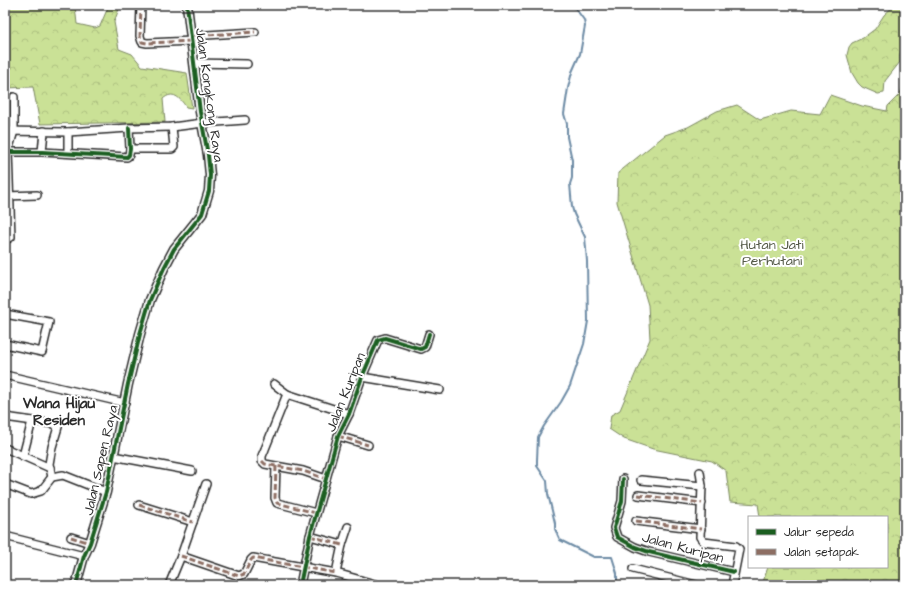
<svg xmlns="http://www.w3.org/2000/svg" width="910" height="590" font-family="'Architects Daughter',sans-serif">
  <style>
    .forest { fill: url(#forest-crowns); stroke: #7a8660 }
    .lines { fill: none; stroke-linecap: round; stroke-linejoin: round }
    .stream { stroke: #6d8ba5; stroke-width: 2 }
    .minor-casing { stroke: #2b2b2b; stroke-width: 10 }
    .tertiary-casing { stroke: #2b2b2b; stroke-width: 11 }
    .minor { stroke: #fff; stroke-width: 7 }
    .tertiary { stroke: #fff; stroke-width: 8 }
    .quiet { stroke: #8d6e63; stroke-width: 3; stroke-dasharray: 6 3; stroke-linecap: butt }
    .cycleway-casing { stroke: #fff; stroke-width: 6 }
    .cycleway { stroke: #1b5e20; stroke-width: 4 }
    .labels { text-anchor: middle; stroke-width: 4; stroke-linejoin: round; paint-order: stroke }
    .street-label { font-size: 14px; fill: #2b2b2b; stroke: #fff }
    .park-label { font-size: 14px; fill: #535846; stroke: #fff }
    .neighbourhood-label { font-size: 15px; font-weight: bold; fill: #2b2b2b; stroke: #fff }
  </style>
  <defs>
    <pattern id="forest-crowns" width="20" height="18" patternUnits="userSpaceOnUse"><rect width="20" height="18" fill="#cae196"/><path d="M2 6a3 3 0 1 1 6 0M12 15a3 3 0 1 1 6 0" fill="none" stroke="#aec181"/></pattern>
  </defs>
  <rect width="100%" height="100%" fill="#fff"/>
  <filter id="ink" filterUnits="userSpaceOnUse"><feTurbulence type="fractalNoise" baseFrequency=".025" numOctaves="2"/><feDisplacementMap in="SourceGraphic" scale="8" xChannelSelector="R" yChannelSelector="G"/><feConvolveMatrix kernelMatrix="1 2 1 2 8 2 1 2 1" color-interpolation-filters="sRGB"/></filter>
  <g filter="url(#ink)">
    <g class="forest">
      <path d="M 5,5 L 75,6 L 77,24 L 95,28 L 100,26 L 109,5 L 115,5 L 119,9 L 114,22 L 119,49 L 132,54 L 142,66 L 187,73 L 192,108 L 186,107 C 180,98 173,90 163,99 L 165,122 L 40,124 L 33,87 L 5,88 Z"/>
      <path d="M 895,5 L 905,5 L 905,46 C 900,51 899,55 900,62 L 885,81 L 884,93 L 878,94 L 862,87 L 858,83 L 852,73 L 847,55 L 849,47 L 852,43 L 863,38 L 875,29 L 884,15 Z"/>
      <polygon points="905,82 905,585 762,585 768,567 887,567 887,517 760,517 758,504 730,502 726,471 712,461 653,449 624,439 609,429 611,415 620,410 650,339 648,305 617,202 618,173 665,135 688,127 717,111 737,105 760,120 791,111 820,114 830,95 862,106 887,111 888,106 900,94"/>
    </g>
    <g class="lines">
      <polyline class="stream" points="573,5 584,20 585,26 580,54 572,72 568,88 564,114 567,124 567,137 572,160 572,178 570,184 572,207 574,214 585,237 587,261 588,321 584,344 570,386 561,402 544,426 538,437 537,460 537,466 547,481 548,494 555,523 555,529 560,540 594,557 612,557 617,573 617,585"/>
      <defs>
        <g id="minor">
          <polyline points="141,5 140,36 142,42 147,43 192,41"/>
          <polyline points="191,36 255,32"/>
          <polyline points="194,63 247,64"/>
          <polyline points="5,131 68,132 129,128 172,127 203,123 245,120"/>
          <polyline points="130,149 172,149 174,147 172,127"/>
          <polyline points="5,152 42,152 127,157 129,155 130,149 129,128"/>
          <polyline points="42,152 44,131"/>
          <polyline points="68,153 68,132"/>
          <polyline points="5,196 37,195"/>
          <polyline points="5,240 11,237 8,151 14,131 14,97"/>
          <polyline points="5,314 49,322 42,352 5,344"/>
          <polyline points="5,375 125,403"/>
          <polyline points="362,377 440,390"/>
          <polyline points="274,384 287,394 349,414"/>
          <polyline points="287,394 265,449 262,456 262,461 265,464 303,471 326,479"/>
          <polyline points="5,417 54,424 58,427 52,447 49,464 52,477"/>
          <polyline points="338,436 368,445"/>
          <polyline points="5,448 50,468"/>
          <polyline points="23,456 32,421"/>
          <polyline points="113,456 192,471"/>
          <polyline points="276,466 275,498 277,503 316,513"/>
          <polyline points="700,472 702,486 700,537 704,542 736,546 739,549 732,585"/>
          <polyline points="623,479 622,501 614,528 617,537 635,547 649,552 734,572"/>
          <polyline points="641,480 702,486"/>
          <polyline points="5,484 31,494 41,491 52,477 63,475 106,492"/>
          <polyline points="638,495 702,503"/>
          <polyline points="139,505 193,522"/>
          <polyline points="636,521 701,529"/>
          <polyline points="348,527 342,545 336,573 378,585"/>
          <polyline points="5,536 84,556"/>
          <polyline points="310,536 342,545"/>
          <polyline points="71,537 90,543"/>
          <polyline points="181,556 239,576 244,574 251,560 253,558 336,573"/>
          <polyline points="633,569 696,585"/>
          <polyline points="169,585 181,556 206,484"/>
          <polyline points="300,585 310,536 338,436 349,414 362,377 378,340 385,338 421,349 425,347 429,334"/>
        </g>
        <polyline id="tertiary" points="76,585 84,556 90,543 106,492 128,384 140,334 150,300 164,268 174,249 202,214 209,191 210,175 208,155 200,112 187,5"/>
      </defs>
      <use href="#minor" class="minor-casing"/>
      <use href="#tertiary" class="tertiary-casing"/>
      <use href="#minor" class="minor"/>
      <use href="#tertiary" class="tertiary"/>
      <g class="quiet">
        <polyline points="141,5 140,36 142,42 147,43 192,41"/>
        <polyline points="191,36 255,32"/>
        <polyline points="338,436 368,445"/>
        <polyline points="262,461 265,464 303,471 326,479"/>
        <polyline points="276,466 275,498 277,503 316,513"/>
        <polyline points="638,495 702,503"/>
        <polyline points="139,505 193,522"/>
        <polyline points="636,521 701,529"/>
        <polyline points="310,536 342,545"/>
        <polyline points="71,537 90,543"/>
        <polyline points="181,556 239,576 244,574 251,560 253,558 336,573"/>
      </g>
      <defs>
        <g id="cycleway">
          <polyline points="5,152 42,152 127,157 129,155 130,149 129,128"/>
          <polyline points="623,479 622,501 614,528 617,537 635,547 649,552 734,572"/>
          <polyline points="76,585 84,556 90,543 106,492 128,384 140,334 150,300 164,268 174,249 202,214 209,191 210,175 208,155 200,112 187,5"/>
          <polyline points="300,585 310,536 338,436 349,414 362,377 378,340 385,338 421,349 425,347 429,334"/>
        </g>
      </defs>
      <use href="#cycleway" class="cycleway-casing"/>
      <use href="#cycleway" class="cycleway"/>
    </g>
  </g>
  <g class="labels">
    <g class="street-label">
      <text transform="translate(210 95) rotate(82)" y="5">Jalan Kongkong Raya</text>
      <text transform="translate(345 392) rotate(-68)" y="5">Jalan Kuripan</text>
      <text transform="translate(100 460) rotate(-77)" y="5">Jalan Sapen Raya</text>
      <text transform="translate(683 547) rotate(15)" y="5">Jalan Kuripan</text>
    </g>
    <g class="park-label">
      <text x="772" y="249">Hutan Jati<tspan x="772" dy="16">Perhutani</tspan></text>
    </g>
    <g class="neighbourhood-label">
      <text x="59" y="408">Wana Hijau<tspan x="59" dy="17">Residen</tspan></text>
    </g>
  </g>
  <rect width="910" height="590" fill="none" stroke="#fff" stroke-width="20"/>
  <rect x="10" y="10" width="890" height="570" fill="none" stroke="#2b2b2b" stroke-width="1.5" filter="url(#ink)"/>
  <rect x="748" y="516" width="140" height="52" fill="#ffffff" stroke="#aaaaaa"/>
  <rect x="756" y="529" width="20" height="6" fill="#1b5e20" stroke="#aaaaaa"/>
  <text x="784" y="536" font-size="12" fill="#2b2b2b">Jalur sepeda</text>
  <rect x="756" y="549" width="20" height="6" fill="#8d6e63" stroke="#aaaaaa"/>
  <text x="784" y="556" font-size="12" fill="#2b2b2b">Jalan setapak</text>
</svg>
